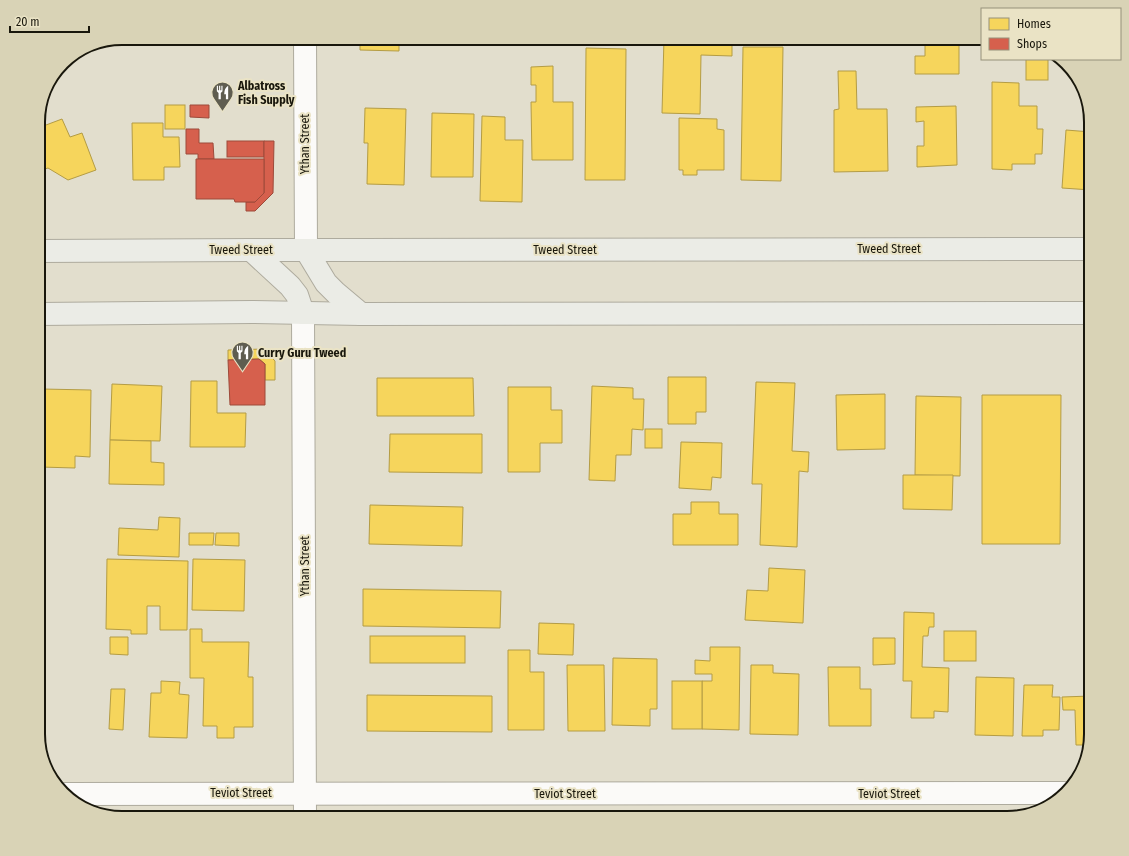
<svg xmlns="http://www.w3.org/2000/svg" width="1129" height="856" font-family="'Fira Sans Condensed',sans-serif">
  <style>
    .homes { fill: #f6d55c; stroke: #b49c44 }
    .shops { fill: #d6604d; stroke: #9d4a3a }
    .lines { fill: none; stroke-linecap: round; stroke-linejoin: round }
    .minor-casing { stroke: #aeab9e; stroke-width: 24 }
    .secondary-casing { stroke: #aeab9e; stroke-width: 24 }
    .minor { stroke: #fbfaf8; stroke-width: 22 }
    .secondary { stroke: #ebece6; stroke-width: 22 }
    .labels { text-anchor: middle; stroke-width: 4; stroke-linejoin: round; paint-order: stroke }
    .poi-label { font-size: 12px; font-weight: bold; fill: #19170c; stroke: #eae3c5; text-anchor: start }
    .street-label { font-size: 12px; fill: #19170c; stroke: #eae3c5 }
    .rim { fill: none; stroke: #19170c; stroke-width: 2 }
  </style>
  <rect width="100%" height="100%" fill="#e2decd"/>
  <g class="homes">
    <polygon points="360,38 399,38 399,51 360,50"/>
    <polygon points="664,38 732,38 732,56 701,55 700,114 662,113"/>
    <polygon points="925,38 959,38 959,74 915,74 915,56 925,56"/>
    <polygon points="743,47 783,47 781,181 741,180"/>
    <polygon points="586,48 626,49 625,180 585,180"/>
    <rect x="1026" y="59" width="22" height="21"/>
    <polygon points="553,66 553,102 573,102 573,160 532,160 531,102 536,102 536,85 531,85 531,67"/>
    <polygon points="838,71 856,71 857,109 887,109 888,171 834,172 834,110 839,109"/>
    <polygon points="992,82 1019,83 1019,106 1037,106 1037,129 1043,129 1042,154 1035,154 1035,164 1012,164 1012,170 992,169"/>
    <rect x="165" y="105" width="20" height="24"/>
    <polygon points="956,106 957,165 917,167 917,146 924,146 924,121 916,122 916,107"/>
    <polygon points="365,108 406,109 404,185 367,184 368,143 364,143"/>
    <polygon points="432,113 474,114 473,177 431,177"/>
    <polygon points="482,116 505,117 505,140 523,140 522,202 480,201"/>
    <polygon points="679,118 717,119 717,129 724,130 724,170 697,170 697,175 683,175 683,170 679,170"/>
    <polygon points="62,119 70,137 82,133 96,170 68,180 48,168 45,169 38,151 38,128"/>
    <polygon points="132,123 163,123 163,137 179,137 180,167 164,167 164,180 133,180"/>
    <polygon points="1066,130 1091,132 1091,190 1062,188"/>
    <polygon points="264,349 275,361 275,380 265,380 265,364 259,359 228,360 228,350"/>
    <polygon points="668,377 706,377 706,412 696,412 696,424 668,424"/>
    <polygon points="377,378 473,378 474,416 377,416"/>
    <polygon points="191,381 217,381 217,413 246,413 245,447 190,447"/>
    <polygon points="756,382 795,383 792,451 809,452 808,472 799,471 797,547 760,545 762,484 752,484"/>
    <polygon points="112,384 162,386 160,441 110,440"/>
    <polygon points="592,386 633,388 633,399 644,399 643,430 632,429 631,455 616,455 615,481 589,480"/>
    <polygon points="508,387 551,387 551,410 562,410 562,443 540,443 540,472 508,472"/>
    <polygon points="42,389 91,390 90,457 75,456 75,468 40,467"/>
    <polygon points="885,394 885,449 837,450 836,395"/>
    <polygon points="982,395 1061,395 1060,544 982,544"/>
    <polygon points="916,396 961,397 960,476 915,475"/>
    <rect x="645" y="429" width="17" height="19"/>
    <polygon points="390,434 482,434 482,473 389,472"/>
    <polygon points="110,440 151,441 151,462 164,463 164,485 109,484"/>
    <polygon points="681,442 722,443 721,478 712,477 711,490 679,488"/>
    <polygon points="903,475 953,475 952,510 903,509"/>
    <polygon points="691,502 719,502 719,514 738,514 738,545 673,545 673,514 691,514"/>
    <polygon points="370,505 463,507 462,546 369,544"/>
    <polygon points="159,517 180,518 179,557 118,555 119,528 158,530"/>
    <polygon points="189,533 214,533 213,545 189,545"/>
    <polygon points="216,533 239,533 239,546 215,545"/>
    <polygon points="107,559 188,561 187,630 160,630 160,606 147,606 147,634 131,634 131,630 106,629"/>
    <polygon points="193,559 245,560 244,611 192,610"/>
    <polygon points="769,568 805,570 803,623 745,620 747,590 768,591"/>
    <polygon points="363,589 501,591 500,628 363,626"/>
    <polygon points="904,612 934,613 934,627 929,627 928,636 923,636 922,667 949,668 948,712 934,711 934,718 911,718 912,681 903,681"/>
    <polygon points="539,623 574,624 573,655 538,654"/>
    <polygon points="190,629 202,629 202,642 249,642 248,677 253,677 253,727 234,727 234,738 217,738 217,726 203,726 204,678 190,678"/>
    <rect x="944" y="631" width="32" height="30"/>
    <rect x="370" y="636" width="95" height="27"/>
    <polygon points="110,637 128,637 128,655 110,654"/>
    <polygon points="873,638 895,638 895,664 873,665"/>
    <polygon points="710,647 740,647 739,730 702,729 702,681 712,681 712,674 695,674 695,660 710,661"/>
    <polygon points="508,650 530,650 530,672 544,672 544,730 508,730"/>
    <polygon points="613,658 657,659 657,709 650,709 650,726 612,725"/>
    <polygon points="567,665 604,665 605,731 568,731"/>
    <polygon points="751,665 773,665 773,673 799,674 798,735 750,734"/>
    <polygon points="828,667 860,667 860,689 871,689 871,726 829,726"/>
    <polygon points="976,677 1014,678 1013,736 975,735"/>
    <polygon points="161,681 180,682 179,694 189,695 187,738 149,737 151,693 161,693"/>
    <rect x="672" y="681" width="30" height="48"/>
    <polygon points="1024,685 1053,685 1052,697 1060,697 1059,730 1043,730 1043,736 1022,736"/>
    <polygon points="111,689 125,689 123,730 109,729"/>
    <polygon points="367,695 492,696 492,732 367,731"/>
    <polygon points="1091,696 1091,735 1087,745 1076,745 1075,710 1063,710 1062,697"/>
  </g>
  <g class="shops">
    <polygon points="190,105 209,105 209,118 190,117"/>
    <polygon points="186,129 199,129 199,143 213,143 214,159 198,159 198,154 186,154"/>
    <rect x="227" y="141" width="37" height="16"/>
    <polygon points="264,141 274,141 273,193 255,211 246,211 246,202 255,202 264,193"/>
    <polygon points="196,159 264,159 264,193 255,202 235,202 234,199 196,199"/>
    <polygon points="259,359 265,364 265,405 230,405 228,360"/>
  </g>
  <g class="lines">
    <defs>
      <g id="minor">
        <polyline points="305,38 306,250"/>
        <polyline points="303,313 305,818"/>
        <polyline points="65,794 1064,793"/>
      </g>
      <g id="secondary">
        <polyline points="251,250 290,286 297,295 303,313"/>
        <polyline points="306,250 326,283 336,293 361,314"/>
        <polyline points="38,251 251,250 358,250 1091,249"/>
        <polyline points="38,314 252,312 361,314 1091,313"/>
      </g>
    </defs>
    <use href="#minor" class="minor-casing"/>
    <use href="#secondary" class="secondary-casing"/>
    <use href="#minor" class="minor"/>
    <use href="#secondary" class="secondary"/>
  </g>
  <defs>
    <symbol id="restaurant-pin" viewBox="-11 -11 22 30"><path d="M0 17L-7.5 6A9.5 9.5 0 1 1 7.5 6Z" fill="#5f5d50" stroke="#eae3c5"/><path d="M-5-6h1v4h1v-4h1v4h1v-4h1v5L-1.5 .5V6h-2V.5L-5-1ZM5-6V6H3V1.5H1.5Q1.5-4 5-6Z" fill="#fff"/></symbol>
  </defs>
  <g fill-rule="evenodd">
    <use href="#restaurant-pin" x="210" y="80" width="25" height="34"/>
    <use href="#restaurant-pin" x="230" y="340" width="25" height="34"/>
  </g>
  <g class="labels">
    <g class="poi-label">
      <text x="238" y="90">Albatross<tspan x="238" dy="14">Fish Supply</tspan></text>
      <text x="258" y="357">Curry Guru Tweed</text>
    </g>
    <g class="street-label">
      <text transform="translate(305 144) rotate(-90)" y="4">Ythan Street</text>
      <text x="889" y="253">Tweed Street</text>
      <text x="241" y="254">Tweed Street</text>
      <text x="565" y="254">Tweed Street</text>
      <text transform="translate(305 566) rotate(-90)" y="4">Ythan Street</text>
      <text x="241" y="797">Teviot Street</text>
      <text x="565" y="798">Teviot Street</text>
      <text x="889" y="798">Teviot Street</text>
    </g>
  </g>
  <path d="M0 0H1129V856H0ZM122 45H1007A77 77 0 0 1 1084 122V734A77 77 0 0 1 1007 811H122A77 77 0 0 1 45 734V122A77 77 0 0 1 122 45Z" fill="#d9d3b6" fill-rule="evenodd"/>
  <path class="rim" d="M122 45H1007A77 77 0 0 1 1084 122V734A77 77 0 0 1 1007 811H122A77 77 0 0 1 45 734V122A77 77 0 0 1 122 45Z"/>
  <rect x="981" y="8" width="140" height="52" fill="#eae3c5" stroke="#96917b"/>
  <rect x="989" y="18" width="20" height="12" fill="#f6d55c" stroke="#96917b"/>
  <text x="1017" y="28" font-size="12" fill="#19170c">Homes</text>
  <rect x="989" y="38" width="20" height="12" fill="#d6604d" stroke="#96917b"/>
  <text x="1017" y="48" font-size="12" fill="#19170c">Shops</text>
  <path d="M10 26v6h79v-6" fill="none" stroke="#19170c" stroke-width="2"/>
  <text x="16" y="26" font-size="12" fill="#19170c" stroke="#eae3c5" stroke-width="3" paint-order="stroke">20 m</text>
</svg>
